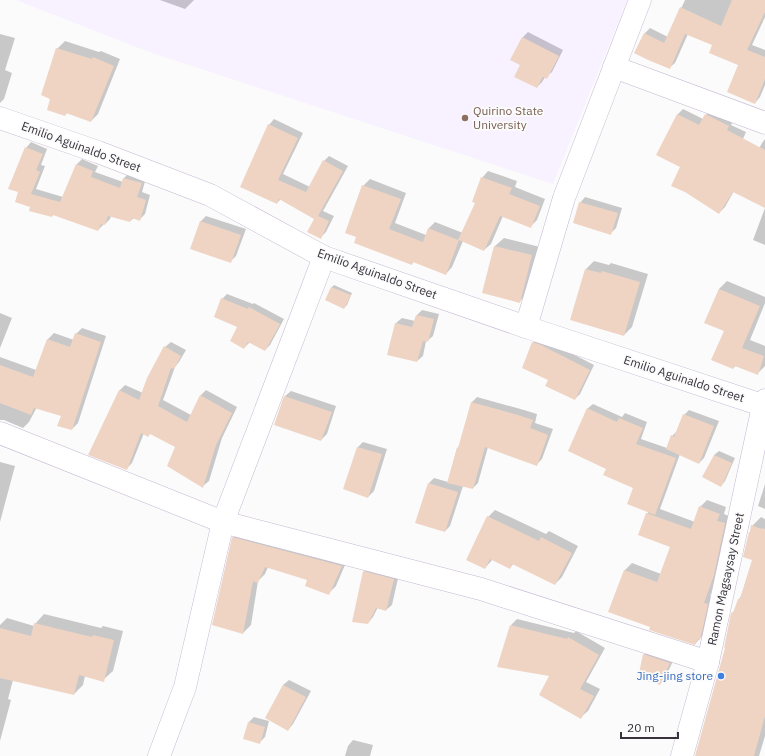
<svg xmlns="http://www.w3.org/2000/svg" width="765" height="756" font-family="'IBM Plex Sans',sans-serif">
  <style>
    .built { fill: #f8f1ff }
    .shadow { fill: #0003 }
    .building { fill: #f0d4c3 }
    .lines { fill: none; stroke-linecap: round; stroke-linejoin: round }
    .minor-casing { stroke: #c5b8d2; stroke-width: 23 }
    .tertiary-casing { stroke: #c5b8d2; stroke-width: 23 }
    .minor { stroke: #fff; stroke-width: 22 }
    .tertiary { stroke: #fff; stroke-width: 22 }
    .education-dot { fill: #8d6e63; stroke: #fbfbfb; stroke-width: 1.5 }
    .shop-dot { fill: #3f7fe0; stroke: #fbfbfb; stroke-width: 1.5 }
    .labels { text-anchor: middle; stroke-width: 3.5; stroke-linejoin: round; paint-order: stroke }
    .education-label { font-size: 12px; fill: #785e54; stroke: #fbfbfb; text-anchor: start }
    .street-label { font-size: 12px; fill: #37323c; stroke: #fbfbfb }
    .shop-label { font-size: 12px; fill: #366cbe; stroke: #fbfbfb; text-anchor: end }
  </style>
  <rect width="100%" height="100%" fill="#fbfbfb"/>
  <polygon class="built" points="16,0 627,0 553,184 149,52"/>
  <g class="shadow">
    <polygon points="160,0 194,0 185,9"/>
    <polygon points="685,0 765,0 765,17 752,45 765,50 765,85 760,97 755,103 739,65 714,45 688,34 675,63 669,68 635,53 645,33 650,28 668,37"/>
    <polygon points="528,32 563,50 552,72 546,77 545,77 542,82 537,87 521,65 511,59 523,37"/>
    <polygon points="0,34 15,38 5,70 12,73 4,99 0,103"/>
    <polygon points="65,41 99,52 101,51 120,59 98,114 91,121 68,112 65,115 57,49"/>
    <polygon points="683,109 703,119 706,115 711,109 733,121 731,125 746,132 739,148 755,156 762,143 765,139 765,207 734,191 725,207 719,213 682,167 658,154 678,114"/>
    <polygon points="274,119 303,133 283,174 310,187 324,161 329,156 348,166 323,211 334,216 326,232 321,237 315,218 281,199 277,203 269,125"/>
    <polygon points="31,142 47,149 41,165 45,166 36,189 63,197 77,164 82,159 98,166 95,172 123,182 124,178 129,173 146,178 142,192 150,195 145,214 139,220 134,218 130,221 111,216 110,219 105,224 104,224 98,230 54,214 52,216 32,207 19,192 26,148"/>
    <polygon points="488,171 517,181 515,187 545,199 537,220 530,227 503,216 491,244 484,250 463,241 452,267 446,274 414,261 412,264 357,237 363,186 370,179 406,193 395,223 426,235 429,228 435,222 463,233 476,202 482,178"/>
    <polygon points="585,197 622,208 616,228 611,233 580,203"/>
    <polygon points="765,208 765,245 753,240"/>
    <polygon points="206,216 246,229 236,256 230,262 191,248 201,221"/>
    <polygon points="504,238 540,247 528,293 520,301 483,292 495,246"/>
    <polygon points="594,261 609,265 611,263 648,274 632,327 624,335 586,269"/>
    <polygon points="727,281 765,297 765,303 750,340 765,346 765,366 757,374 736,366 733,368 725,330 705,322 719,289"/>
    <polygon points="334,285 352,293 347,305 344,308 326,300 332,287"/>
    <polygon points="227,294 253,304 254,303 284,319 270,345 265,350 250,342 244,348 239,327 222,299"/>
    <polygon points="422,310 439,314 433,336 427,341 426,341 423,356 417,361 396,323 402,318 415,321 417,315"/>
    <polygon points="0,313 12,318 0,348"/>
    <polygon points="82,328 106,336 78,423 72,429 62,415 37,407 29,422 23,428 4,420 0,420 0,357 36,370 48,339 54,333 74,340 76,334"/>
    <polygon points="538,338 546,340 594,365 580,394 575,399 549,380 533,343"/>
    <polygon points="171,342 186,350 179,362 175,367 163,400 191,415 201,395 206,390 237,407 222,438 209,481 203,486 176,446 151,433 144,433 132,463 126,469 89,454 120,390 125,385 143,393 165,347"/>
    <polygon points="291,391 336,406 327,434 321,440 285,396"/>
    <polygon points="477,397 524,410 537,414 535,423 553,429 542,459 537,464 488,447 478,483 473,488 463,486 450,526 445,531 429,483 434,478 448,482 457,448 460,446 472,402"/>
    <polygon points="593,404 622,417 625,413 647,422 641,439 667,448 672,436 677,431 684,415 689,410 719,421 704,458 699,463 680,454 660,509 695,522 700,507 707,500 726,507 724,514 731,517 720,567 710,596 714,598 706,632 695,644 651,626 610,612 625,570 632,563 661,574 671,546 647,514 649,511 634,487 607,468 587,409"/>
    <polygon points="363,442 387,449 374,491 368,497 344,489 358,447"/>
    <polygon points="719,451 735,458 725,481 721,486 714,455"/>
    <polygon points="0,462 15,466 0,522"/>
    <polygon points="765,484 765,509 758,506"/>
    <polygon points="495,510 546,534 549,531 578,546 562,577 555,584 514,563 510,568 493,559 485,568 488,517"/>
    <polygon points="761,517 765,519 765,736 759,756 696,756 726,648 732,613 734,611 739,599 741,596 753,559 750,532 752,526"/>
    <polygon points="241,530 348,558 336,586 328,594 308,579 268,567 265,574 258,581 251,625 243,633 233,538"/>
    <polygon points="370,566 399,574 392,605 386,610 378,607 373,617 368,623 364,572"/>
    <polygon points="44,614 101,628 103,626 123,631 113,671 103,680 85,676 83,685 74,694 13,680 8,699 11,700 0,741 0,625 7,618 34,626 35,624"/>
    <polygon points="517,619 574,633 576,631 605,648 586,682 600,689 588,711 581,717 551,676 511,625"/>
    <polygon points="650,649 675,657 665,678 660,684 644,655"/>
    <polygon points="289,680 311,691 293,724 288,730 266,718 283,685"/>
    <polygon points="254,717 269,721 265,737 259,743 249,722"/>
    <polygon points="353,740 373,745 370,756 345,756 348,746"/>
  </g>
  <g class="building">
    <polygon points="732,0 765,0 765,12 747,50 765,57 765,79 755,104 727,92 738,65 709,53 712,45 685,34 670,69 648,60 634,53 644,33 664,43 680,7 721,26"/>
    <polygon points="522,37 559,56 547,79 543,77 537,88 514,77 520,65 510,60"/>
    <polygon points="56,48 92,59 93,57 114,66 91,122 66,113 65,116 47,110 50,99 41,95"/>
    <polygon points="677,114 699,125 705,114 729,126 727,130 765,150 765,208 733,192 719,214 685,192 671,186 680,167 656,155"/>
    <polygon points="268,124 298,138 278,180 306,192 323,160 343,171 318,216 329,221 321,239 307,232 314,219 279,199 277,204 240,187"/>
    <polygon points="25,147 43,154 36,170 40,172 31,194 60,202 76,164 93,171 91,177 120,188 123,178 142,183 137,197 146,200 140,221 132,218 130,222 108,216 105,225 101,224 98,231 53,215 52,217 29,211 30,207 15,202 18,192 8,189"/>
    <polygon points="481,177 512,188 509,194 540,206 531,228 500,216 484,251 459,240 446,275 413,262 412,265 354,243 356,237 345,233 362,185 401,199 389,229 423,242 428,228 458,240 475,203 472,202"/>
    <polygon points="579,202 618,213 611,235 573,223"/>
    <polygon points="200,221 241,235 231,263 190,249"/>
    <polygon points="494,246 532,255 520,303 482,293"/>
    <polygon points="585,269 601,273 602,271 640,282 624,336 570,320"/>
    <polygon points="331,287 351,295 344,309 325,300"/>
    <polygon points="719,289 760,306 742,348 764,356 758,375 735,366 733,369 711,360 724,331 704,323"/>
    <polygon points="221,298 248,309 249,307 280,324 265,351 248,342 244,349 230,341 237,327 214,317"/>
    <polygon points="416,315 434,319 428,342 423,341 417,362 387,355 395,323 412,327"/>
    <polygon points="75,333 101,342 72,430 57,426 61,416 34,408 31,415 0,403 0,365 33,377 47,339 70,347"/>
    <polygon points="532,342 541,345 590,370 575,400 545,386 548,380 522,368"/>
    <polygon points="164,346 181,356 174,369 171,368 158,406 187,422 200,395 232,413 216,445 203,488 167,466 175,447 150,434 148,437 141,433 127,470 88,455 119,390 139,400 147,378"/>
    <polygon points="284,396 332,412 321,441 274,425"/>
    <polygon points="471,402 518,415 533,420 530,428 548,435 537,466 485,447 473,489 447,483 457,448 458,448"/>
    <polygon points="587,408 617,422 619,418 643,428 636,444 676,458 655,515 627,504 633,488 603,475 606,469 568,451"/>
    <polygon points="683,414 714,426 699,464 666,449 671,435 674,437"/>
    <polygon points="357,447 382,454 368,498 343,489"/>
    <polygon points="714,455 732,463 721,487 702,477"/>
    <polygon points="428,483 458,492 445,532 415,523"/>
    <polygon points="699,506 720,514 717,521 725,523 714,575 704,603 708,604 700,640 698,639 695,645 649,630 650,627 608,612 624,570 657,582 670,547 638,535 646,513 691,529"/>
    <polygon points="487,516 539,541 541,537 572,553 555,585 512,564 510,569 490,559 485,569 466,560"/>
    <polygon points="751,525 761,529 761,528 765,529 765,716 754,756 695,756 725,648 724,648 731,613 733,613 738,599 740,599 752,560 743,557 749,532 750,532"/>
    <polygon points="232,537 342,566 329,595 305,586 307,580 265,567 258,583 253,581 243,634 212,625"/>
    <polygon points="363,571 394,579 386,611 376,608 368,624 352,622"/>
    <polygon points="34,623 92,637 93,635 114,640 104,682 79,675 74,695 0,678 0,628 31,636"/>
    <polygon points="510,625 567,639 568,637 599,655 580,689 594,696 581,719 539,695 549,676 497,667"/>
    <polygon points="643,654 670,663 660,685 638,678"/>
    <polygon points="283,685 306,697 288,731 265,718"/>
    <polygon points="248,722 265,727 260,744 243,739"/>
  </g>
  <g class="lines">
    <defs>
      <g id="minor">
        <polyline points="614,67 765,123"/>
        <polyline points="0,433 223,522 481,589 708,662"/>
        <polyline points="159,756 185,687 223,522 324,257"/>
        <polyline points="682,756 708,662 763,406 765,400"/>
      </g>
      <g id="tertiary">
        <polyline points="0,118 98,152 210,195 324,257 526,327 765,406"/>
        <polyline points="526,327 564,198 640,0"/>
      </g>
    </defs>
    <use href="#minor" class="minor-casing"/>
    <use href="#tertiary" class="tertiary-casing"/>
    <use href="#minor" class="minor"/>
    <use href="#tertiary" class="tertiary"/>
  </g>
  <circle class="education-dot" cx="465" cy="118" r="4"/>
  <circle class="shop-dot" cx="721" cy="676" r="4"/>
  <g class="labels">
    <g class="education-label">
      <text x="473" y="115">Quirino State<tspan x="473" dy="14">University</tspan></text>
    </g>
    <g class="street-label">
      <text transform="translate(81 147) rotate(20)" y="4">Emilio Aguinaldo Street</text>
      <text transform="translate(377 274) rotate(20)" y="4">Emilio Aguinaldo Street</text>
      <text transform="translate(684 379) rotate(18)" y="4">Emilio Aguinaldo Street</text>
      <text transform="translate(726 579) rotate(-78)" y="4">Ramon Magsaysay Street</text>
    </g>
    <g class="shop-label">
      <text x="713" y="680">Jing-jing store</text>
    </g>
  </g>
  <path d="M621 732v6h57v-6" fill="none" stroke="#37323c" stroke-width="2"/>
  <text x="627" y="732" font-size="12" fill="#37323c" stroke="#fbfbfb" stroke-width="3" paint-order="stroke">20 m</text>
</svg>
